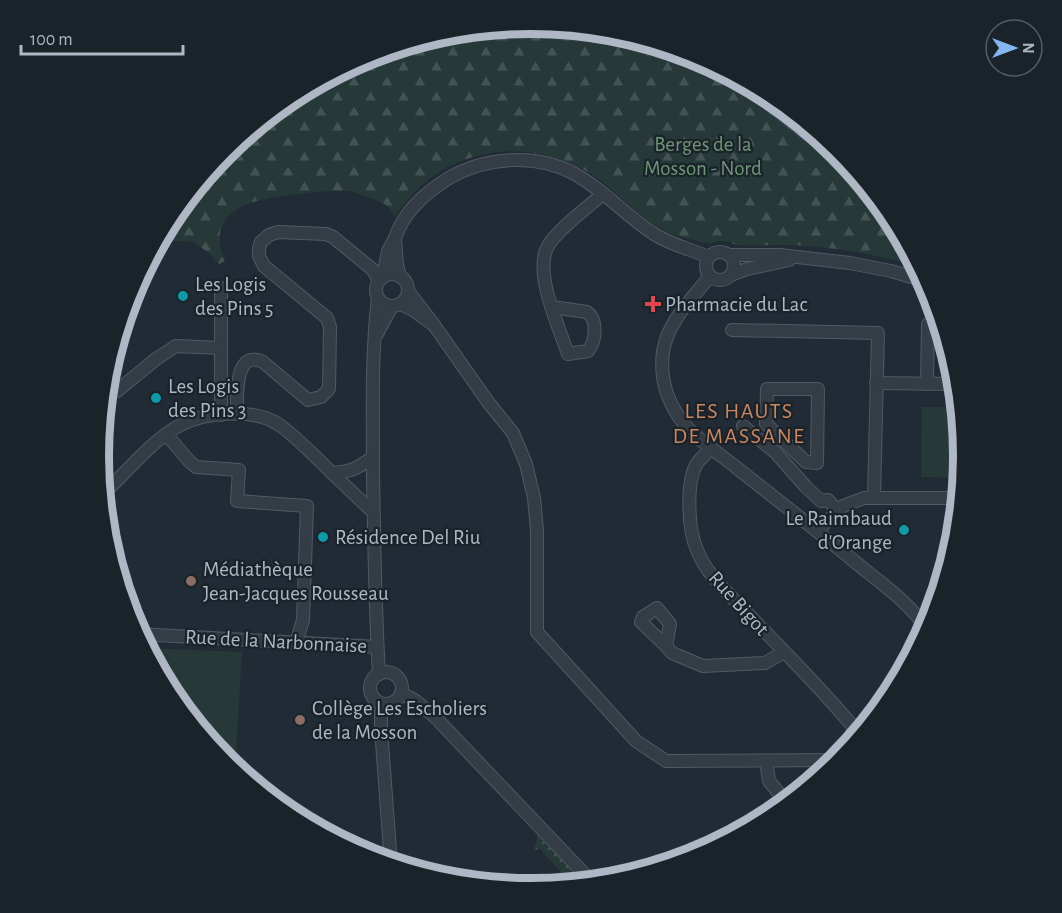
<svg xmlns="http://www.w3.org/2000/svg" width="1062" height="913" font-family="'Alegreya Sans',sans-serif">
  <style>
    .green { fill: url(#green-dots) }
    .forest { fill: url(#forest-firs) }
    .pitch { fill: #263938 }
    .lines { fill: none; stroke-linecap: round; stroke-linejoin: round }
    .stream { stroke: #35485b; stroke-width: 3 }
    .minor-casing { stroke: #515a64; stroke-width: 14 }
    .minor { stroke: #343d46; stroke-width: 12 }
    .culture-dot { fill: #0f9aa8; stroke: #1a222a; stroke-width: 2 }
    .health-dot { fill: #e0444e; stroke: #1a222a; stroke-width: 2 }
    .education-dot { fill: #8d6e63; stroke: #1a222a; stroke-width: 2 }
    .labels { text-anchor: middle; stroke-width: 4.5; stroke-linejoin: round; paint-order: stroke }
    .park-label { font-size: 21px; fill: #6f9675; stroke: #1a222a }
    .poi-label { font-size: 21px; fill: #aeb7c3; stroke: #1a222a; text-anchor: start }
    .street-label { font-size: 21px; fill: #aeb7c3; stroke: #1a222a }
    .neighbourhood-label { font-size: 22px; letter-spacing: 1.5px; fill: #cc8760; stroke: #1a222a }
    .rim { fill: none; stroke: #aeb7c3; stroke-width: 8 }
  </style>
  <defs>
    <pattern id="green-dots" width="8" height="8" patternUnits="userSpaceOnUse" patternTransform="scale(1.5)"><rect width="8" height="8" fill="#263938"/><path d="M2 2h.1M6 6h.1" fill="none" stroke="#435353" stroke-width="1.8" stroke-linecap="round"/></pattern>
    <pattern id="forest-firs" width="22" height="20" patternUnits="userSpaceOnUse" patternTransform="scale(1.5)"><rect width="22" height="20" fill="#263938"/><path d="M5 1l3.5 6h-7zM16 11l3.5 6h-7z" fill="#435353"/></pattern>
  </defs>
  <rect width="100%" height="100%" fill="#212b35"/>
  <polygon class="green" points="539,833 586,884 573,885 539,848 533,852"/>
  <path class="forest" d="M 531,24 L 616,32 L 697,57 L 772,97 L 837,151 L 891,217 L 917,266 C 876,254 834,247 791,245 C 774,244 755,247 737,245 C 732,244 729,241 724,241 C 719,240 715,243 711,243 C 705,243 698,242 693,240 C 648,231 632,204 599,179 C 547,143 480,141 429,179 C 416,189 405,203 395,216 C 392,213 390,208 386,205 C 380,201 354,191 347,191 C 332,190 316,192 301,194 C 260,198 202,205 225,261 L 219,264 L 209,253 L 193,242 L 159,240 L 172,216 L 225,150 L 291,97 L 366,57 L 447,32 Z"/>
  <g class="pitch">
    <polygon points="922,407 958,407 963,457 961,478 921,477"/>
    <polygon points="145,648 242,652 235,770 225,762 171,696"/>
  </g>
  <g class="lines">
    <polyline class="stream" points="583,29 618,36 681,54 733,83 804,139 822,138"/>
    <defs>
      <g id="minor">
        <path d="M 395,238 C 404,211 426,192 449,178 C 485,157 535,153 573,173 C 603,189 626,216 654,234 C 671,245 690,249 709,257"/>
        <circle cx="720" cy="266" r="14"/>
        <polyline points="729,255 780,255 850,263 891,271 925,281"/>
        <circle cx="392" cy="290" r="16"/>
        <polyline points="731,275 747,269 789,260"/>
        <path d="M 710,276 C 692,299 667,322 663,352 C 660,375 666,398 679,417 C 689,434 721,455 737,468 C 776,499 815,529 854,561 C 879,582 908,601 927,629"/>
        <polyline points="383,277 388,251 395,238 397,265 400,277"/>
        <polyline points="221,288 221,415"/>
        <path d="M 378,298 C 371,356 373,414 373,472 C 374,540 375,607 379,674"/>
        <polyline points="400,304 413,310 434,325 408,291"/>
        <path d="M 552,307 L 587,312 C 598,320 596,341 588,351 L 568,354 C 559,327 533,272 548,246 C 556,231 589,206 603,194"/>
        <polyline points="434,325 488,402 513,433 526,464 534,498 537,530 537,632 636,741 666,761 839,760"/>
        <polyline points="732,330 878,333 874,497"/>
        <polyline points="377,334 392,306"/>
        <polyline points="876,383 956,384"/>
        <polyline points="927,384 928,324"/>
        <polygon points="767,389 818,389 817,463 806,462 766,424"/>
        <polyline points="117,391 156,359 176,346 221,348"/>
        <path d="M 237,414 C 237,398 234,348 263,362 L 308,400 L 321,397 L 329,389 L 330,327 L 327,318 L 264,266 L 259,256 L 259,249 L 261,242 L 269,235 L 278,232 L 326,234 L 333,237 L 372,269 L 379,280"/>
        <polyline points="743,426 776,453 806,487 821,501 828,500 838,511"/>
        <polyline points="166,434 189,461 196,467 239,470 237,501 307,506 303,620 296,643"/>
        <path d="M 711,447 C 707,454 700,458 696,465 C 686,484 688,530 697,550 C 707,576 732,597 751,617 C 788,656 826,693 860,735"/>
        <polyline points="332,473 374,513"/>
        <path d="M 102,495 C 125,474 146,447 172,430 C 199,412 250,407 278,424 C 293,434 319,460 332,473 C 351,472 358,468 373,457"/>
        <polyline points="818,530 843,506 864,498 959,498"/>
        <polyline points="138,634 377,647"/>
        <polyline points="666,646 641,622 643,617 657,608 670,624 666,646 672,653 703,666 765,663 784,652"/>
        <circle cx="386" cy="688" r="16"/>
        <polyline points="401,693 416,701 435,717 593,883"/>
        <polyline points="383,704 381,712 381,729 391,864"/>
        <polyline points="766,761 769,781 787,803"/>
      </g>
    </defs>
    <use href="#minor" class="minor-casing"/>
    <use href="#minor" class="minor"/>
  </g>
  <g class="culture-dot">
    <circle cx="183" cy="296" r="6"/>
    <circle cx="156" cy="398" r="6"/>
    <circle cx="904" cy="530" r="6"/>
    <circle cx="323" cy="537" r="6"/>
  </g>
  <path class="health-dot" d="M650 295h6v6h6v6h-6v6h-6v-6h-6v-6h6z"/>
  <g class="education-dot">
    <circle cx="191" cy="581" r="6"/>
    <circle cx="300" cy="720" r="6"/>
  </g>
  <g class="labels">
    <g class="park-label">
      <text x="703" y="151">Berges de la<tspan x="703" dy="24">Mosson - Nord</tspan></text>
    </g>
    <g class="poi-label">
      <text x="195" y="291">Les Logis<tspan x="195" dy="24">des Pins 5</tspan></text>
      <text x="665" y="311">Pharmacie du Lac</text>
      <text x="168" y="393">Les Logis<tspan x="168" dy="24">des Pins 3</tspan></text>
      <text x="892" y="525" text-anchor="end">Le Raimbaud<tspan x="892" dy="24">d'Orange</tspan></text>
      <text x="335" y="544">Résidence Del Riu</text>
      <text x="203" y="576">Médiathèque<tspan x="203" dy="24">Jean-Jacques Rousseau</tspan></text>
      <text x="312" y="715">Collège Les Escholiers<tspan x="312" dy="24">de la Mosson</tspan></text>
    </g>
    <g class="street-label">
      <text transform="translate(739 603) rotate(48)" y="7">Rue Bigot</text>
      <text transform="translate(276 641) rotate(3)" y="7">Rue de la Narbonnaise</text>
    </g>
    <g class="neighbourhood-label">
      <text x="739" y="418">LES HAUTS<tspan x="739" dy="25">DE MASSANE</tspan></text>
    </g>
  </g>
  <path d="M0 0H1062V913H0ZM109 456a422 422 0 1 1 844 0a422 422 0 1 1-844 0Z" fill="#1a222a" fill-rule="evenodd"/>
  <path class="rim" d="M109 456a422 422 0 1 1 844 0a422 422 0 1 1-844 0Z"/>
  <g transform="translate(1014 48) rotate(90)"><circle r="28" fill="#1a222a" stroke="#555e67" stroke-width="1.5"/>
  <path d="M0-4.5L10 22L0 15L-10 22Z" fill="#85b6f1"/>
  <text y="-9" font-size="16" font-weight="bold" text-anchor="middle" fill="#aeb7c3">N</text>
  </g>
  <path d="M21 45v9h162v-9" fill="none" stroke="#aeb7c3" stroke-width="3"/>
  <text x="30" y="45" font-size="18" fill="#aeb7c3" stroke="#1a222a" stroke-width="4.5" paint-order="stroke">100 m</text>
</svg>
